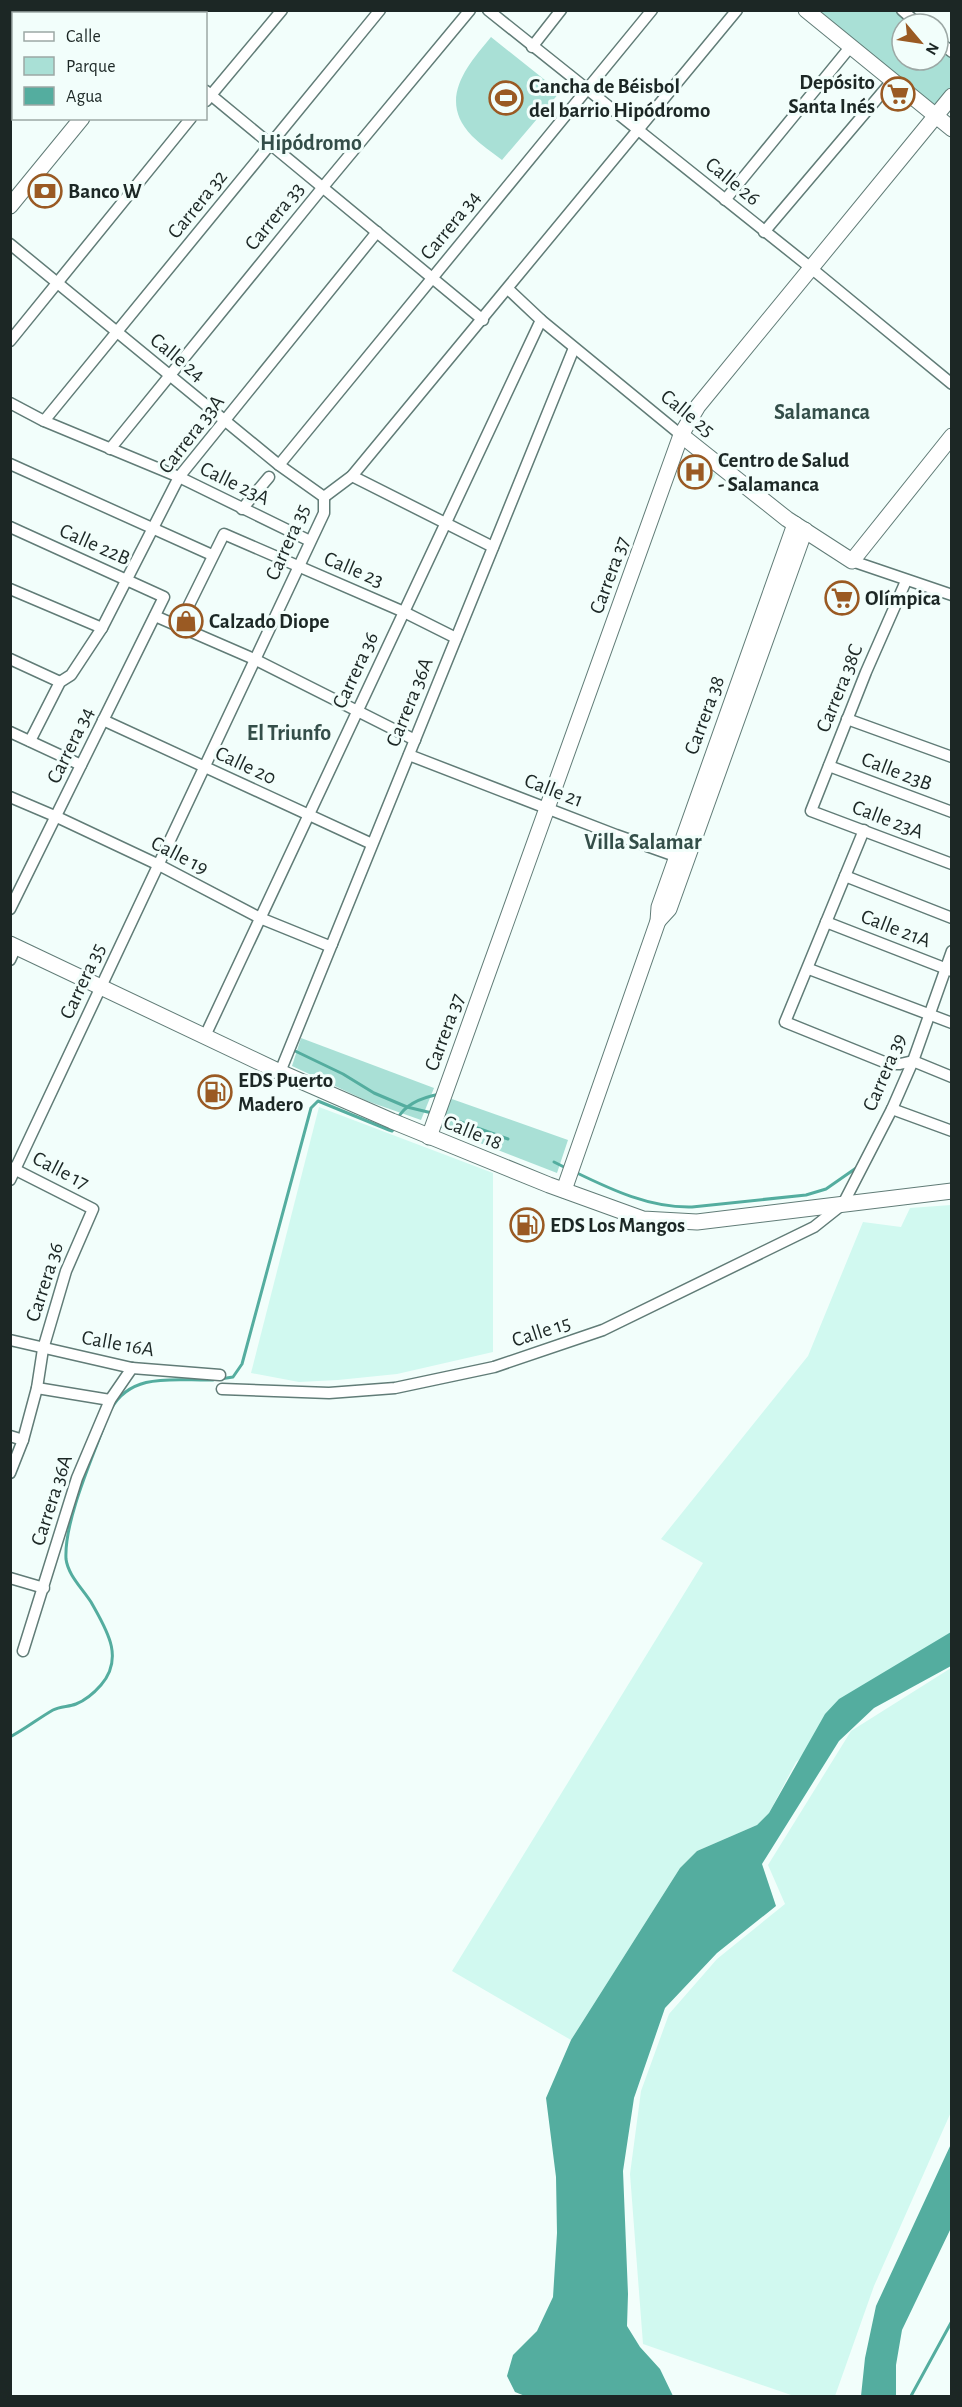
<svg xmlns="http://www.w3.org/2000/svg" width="962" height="2407" font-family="'Alegreya Sans',sans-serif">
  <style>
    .built { fill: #d1f9f0 }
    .green { fill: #a9e0d6 }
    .water { fill: #54ad9f }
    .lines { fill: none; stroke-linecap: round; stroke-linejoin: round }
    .stream { stroke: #54ad9f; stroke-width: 3 }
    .street-casing { stroke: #617c77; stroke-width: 13 }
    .secondary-casing { stroke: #617c77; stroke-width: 17 }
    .street { stroke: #fff; stroke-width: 10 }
    .secondary { stroke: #fff; stroke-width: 15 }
    .labels { text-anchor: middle; stroke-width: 6; stroke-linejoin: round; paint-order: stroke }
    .poi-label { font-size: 21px; font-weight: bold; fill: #1c2725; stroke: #f2fefb; text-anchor: start }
    .street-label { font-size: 21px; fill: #1c2725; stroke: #f2fefb }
    .neighbourhood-label { font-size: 22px; font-weight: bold; fill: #344e49; stroke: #f2fefb }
  </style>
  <rect width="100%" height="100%" fill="#f2fefb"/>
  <g class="built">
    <polygon points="685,456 700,461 699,464 707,467 706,470 716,474 713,480 709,479 706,486 678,476"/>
    <polygon points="319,1107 493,1173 493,1352 397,1374 338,1380 299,1382 251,1373"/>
    <polygon points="951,1205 951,1632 796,1762 769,1813 757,1825 697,1851 680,1868 571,2040 452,1971 703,1563 661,1539 808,1356 863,1222 901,1227 910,1208"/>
    <polygon points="951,1668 951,2112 874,2286 835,2396 794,2396 643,2344 630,2174 641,2091 669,2014 717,1959 785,1904 768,1865 851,1731"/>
  </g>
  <g class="green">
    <polygon points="818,10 896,11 913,24 902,24 902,60 938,60 938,45 951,57 951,89 934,110"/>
    <path d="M 491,37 L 560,92 L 502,160 C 492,152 481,145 472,136 C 437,100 467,66 491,37 Z"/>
    <polygon points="301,1038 434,1088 421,1120 367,1101 292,1066"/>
    <polygon points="449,1098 568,1140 557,1173 439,1127"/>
  </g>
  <g class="water">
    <polygon points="951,1632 951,1666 874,1708 839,1741 762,1864 776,1906 717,1953 665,2008 634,2098 623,2171 628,2294 627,2326 640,2347 660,2369 673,2396 525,2396 515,2392 507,2376 513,2355 537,2331 553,2297 557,2233 556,2177 546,2098 571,2040 680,1868 697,1851 757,1825 769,1813 825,1714 839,1699"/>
    <polygon points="951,2144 951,2228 902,2330 896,2365 896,2396 861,2396 865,2358 876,2306"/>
  </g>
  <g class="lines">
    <g class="stream">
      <polyline points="291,1049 343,1074 374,1093 407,1107 432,1113"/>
      <polyline points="441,1115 508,1139"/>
      <path d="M 398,1118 C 406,1103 424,1097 440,1094"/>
      <polyline points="554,1162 566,1168"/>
      <path d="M 575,1172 C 612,1190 650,1208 692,1207 L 806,1195 L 826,1189 L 859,1166"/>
      <polyline points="220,1379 233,1377 242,1364 311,1108 318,1101 389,1130 392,1131 395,1127"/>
      <path d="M 111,1409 C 132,1371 176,1381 213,1380"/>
      <path d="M 10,1737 C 25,1729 39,1718 53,1710 C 60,1706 69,1707 76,1704 C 86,1700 94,1693 101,1685 C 125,1657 106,1629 91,1602 C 82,1588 68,1575 66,1559 C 64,1522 91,1461 104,1426"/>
      <polyline points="911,2396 952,2321"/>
    </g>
    <defs>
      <g id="street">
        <polyline points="104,10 108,14"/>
        <polyline points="488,10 811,268 952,384"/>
        <polyline points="902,10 918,24"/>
        <polyline points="85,14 87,10"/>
        <polyline points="938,41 952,52"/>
        <polyline points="532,47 561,10"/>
        <polyline points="206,91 483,320"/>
        <polyline points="206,101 282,10"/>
        <polyline points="10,104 14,100"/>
        <polyline points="725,200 851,46"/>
        <polyline points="764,232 892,81"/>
        <polyline points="10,244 279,465 324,497"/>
        <polyline points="508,289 541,320 681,435"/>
        <polyline points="10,341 191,118"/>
        <polyline points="10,403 44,421 179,477 310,541"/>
        <polyline points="44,421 380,10"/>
        <polyline points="110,449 323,187 470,10"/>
        <polyline points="10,464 212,555"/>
        <polyline points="279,465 652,10"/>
        <polyline points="352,476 493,547"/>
        <polyline points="324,497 352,476 737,10"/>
        <polyline points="242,509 269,477"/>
        <polyline points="10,527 164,597 10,909"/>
        <polyline points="852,561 952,595"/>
        <polyline points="906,581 866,672 811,811 952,864"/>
        <polyline points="10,589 102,628"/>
        <polyline points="189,605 224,534 404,612 456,638"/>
        <polyline points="155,616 254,659 415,740"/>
        <polyline points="10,659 60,682"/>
        <polyline points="847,719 952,757"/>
        <polyline points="103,720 372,844"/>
        <polyline points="10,732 81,765"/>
        <polyline points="30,741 60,682 71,675 102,628 179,477 377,232"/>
        <polyline points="409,755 616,835 681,858"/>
        <polyline points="829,766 952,812"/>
        <polyline points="10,797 57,817 159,865 260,918 329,946 332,944"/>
        <polyline points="864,830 785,1022 889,1064 900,1064 913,1061 952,1077"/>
        <polyline points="845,876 952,918"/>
        <polyline points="826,922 952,971"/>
        <polyline points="10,960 16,947"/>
        <polyline points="809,969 952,1023"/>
        <polyline points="205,1036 541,320"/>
        <polyline points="280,1072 574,348"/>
        <polyline points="892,1109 952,1131"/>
        <polyline points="10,1167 93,1209 66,1271 43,1349 37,1388 23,1440 10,1473"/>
        <polyline points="10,1180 324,513 324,497"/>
        <polyline points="10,1340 132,1368 220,1375"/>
        <polyline points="37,1388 110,1400"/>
        <polyline points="222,1389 329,1393 395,1388 494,1367 603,1330 814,1227 843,1204 892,1109 913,1061 952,951"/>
        <polyline points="10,1436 23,1440"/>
        <polyline points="10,1578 44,1588"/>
        <polyline points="23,1651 77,1478 110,1400 132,1368"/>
      </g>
      <g id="secondary">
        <polyline points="806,10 952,129"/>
        <polyline points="169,14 172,10"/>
        <polyline points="10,206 82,118"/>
        <polyline points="681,435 787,519 852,561 952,436"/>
        <polyline points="658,921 669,909 805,530"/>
        <polyline points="10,944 280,1072 392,1121 549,1185 643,1219 697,1222 952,1191"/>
        <polyline points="429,1137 681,435 698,406 952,96"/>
        <polyline points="564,1190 658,921 659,907 795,524"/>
      </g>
    </defs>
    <use href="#street" class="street-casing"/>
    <use href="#secondary" class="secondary-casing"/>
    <use href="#street" class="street"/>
    <use href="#secondary" class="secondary"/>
  </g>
  <defs>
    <symbol id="supermarket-ring" viewBox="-11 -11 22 22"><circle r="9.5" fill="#f2fefb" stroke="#9a5a23" stroke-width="1.5"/><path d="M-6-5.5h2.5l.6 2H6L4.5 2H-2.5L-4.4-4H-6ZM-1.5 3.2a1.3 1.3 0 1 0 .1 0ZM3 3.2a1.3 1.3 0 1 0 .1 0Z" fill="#9a5a23"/></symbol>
    <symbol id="stadium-ring" viewBox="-11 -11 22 22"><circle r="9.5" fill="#f2fefb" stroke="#9a5a23" stroke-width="1.5"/><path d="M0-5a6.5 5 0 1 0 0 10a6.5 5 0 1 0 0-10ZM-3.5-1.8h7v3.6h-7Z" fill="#9a5a23"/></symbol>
    <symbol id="bank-ring" viewBox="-11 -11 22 22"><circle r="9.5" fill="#f2fefb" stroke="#9a5a23" stroke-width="1.5"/><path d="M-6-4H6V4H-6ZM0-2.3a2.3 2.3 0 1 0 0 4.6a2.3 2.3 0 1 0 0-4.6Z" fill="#9a5a23"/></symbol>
    <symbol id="hospital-ring" viewBox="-11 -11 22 22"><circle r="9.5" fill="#f2fefb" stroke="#9a5a23" stroke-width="1.5"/><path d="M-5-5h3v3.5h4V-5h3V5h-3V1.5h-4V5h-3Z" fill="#9a5a23"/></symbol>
    <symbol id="shop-ring" viewBox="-11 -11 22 22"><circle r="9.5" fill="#f2fefb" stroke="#9a5a23" stroke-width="1.5"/><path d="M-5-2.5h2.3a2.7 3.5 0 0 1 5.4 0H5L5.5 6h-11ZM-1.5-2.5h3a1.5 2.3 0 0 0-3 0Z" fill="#9a5a23"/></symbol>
    <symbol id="fuel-ring" viewBox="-11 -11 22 22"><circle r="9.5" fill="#f2fefb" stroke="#9a5a23" stroke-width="1.5"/><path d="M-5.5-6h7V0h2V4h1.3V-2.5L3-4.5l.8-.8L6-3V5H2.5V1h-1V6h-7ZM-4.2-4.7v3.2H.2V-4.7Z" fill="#9a5a23"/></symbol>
  </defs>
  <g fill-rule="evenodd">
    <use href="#supermarket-ring" x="879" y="75" width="38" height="38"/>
    <use href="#stadium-ring" x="487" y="79" width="38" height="38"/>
    <use href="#bank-ring" x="26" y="172" width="38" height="38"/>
    <use href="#hospital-ring" x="676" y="453" width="38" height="38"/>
    <use href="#supermarket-ring" x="823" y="579" width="38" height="38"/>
    <use href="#shop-ring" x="167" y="602" width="38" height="38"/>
    <use href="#fuel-ring" x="196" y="1073" width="38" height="38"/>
    <use href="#fuel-ring" x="508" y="1206" width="38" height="38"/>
  </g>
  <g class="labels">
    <g class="poi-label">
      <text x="875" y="89" text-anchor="end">Depósito<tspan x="875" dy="24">Santa Inés</tspan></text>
      <text x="529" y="93">Cancha de Béisbol<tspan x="529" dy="24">del barrio Hipódromo</tspan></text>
      <text x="68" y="198">Banco W</text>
      <text x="718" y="467">Centro de Salud<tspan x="718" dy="24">- Salamanca</tspan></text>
      <text x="865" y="605">Olímpica</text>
      <text x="209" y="628">Calzado Diope</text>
      <text x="238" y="1087">EDS Puerto<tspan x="238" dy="24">Madero</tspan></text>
      <text x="550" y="1232">EDS Los Mangos</text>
    </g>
    <g class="street-label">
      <text transform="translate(733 181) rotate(39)" y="7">Calle 26</text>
      <text transform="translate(197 204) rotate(-51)" y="7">Carrera 32</text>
      <text transform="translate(274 216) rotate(-51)" y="7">Carrera 33</text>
      <text transform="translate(450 225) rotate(-51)" y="7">Carrera 34</text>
      <text transform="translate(178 357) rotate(39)" y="7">Calle 24</text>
      <text transform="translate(688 413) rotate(39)" y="7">Calle 25</text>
      <text transform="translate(191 434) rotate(-52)" y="7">Carrera 33A</text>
      <text transform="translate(235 483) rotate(26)" y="7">Calle 23A</text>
      <text transform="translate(287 542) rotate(-66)" y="7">Carrera 35</text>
      <text transform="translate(95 544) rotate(24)" y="7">Calle 22B</text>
      <text transform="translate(354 569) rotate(23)" y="7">Calle 23</text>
      <text transform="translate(609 575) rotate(-70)" y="7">Carrera 37</text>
      <text transform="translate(355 670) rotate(-65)" y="7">Carrera 36</text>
      <text transform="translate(839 688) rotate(-68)" y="7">Carrera 38C</text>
      <text transform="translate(409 702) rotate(-68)" y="7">Carrera 36A</text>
      <text transform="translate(704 715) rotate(-70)" y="7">Carrera 38</text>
      <text transform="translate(70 745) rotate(-64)" y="7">Carrera 34</text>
      <text transform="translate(246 765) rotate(25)" y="7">Calle 20</text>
      <text transform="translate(897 771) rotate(21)" y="7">Calle 23B</text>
      <text transform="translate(554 790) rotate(21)" y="7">Calle 21</text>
      <text transform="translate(888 819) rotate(21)" y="7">Calle 23A</text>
      <text transform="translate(180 855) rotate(27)" y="7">Calle 19</text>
      <text transform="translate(896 928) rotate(21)" y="7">Calle 21A</text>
      <text transform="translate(82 981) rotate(-65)" y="7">Carrera 35</text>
      <text transform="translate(444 1032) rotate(-70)" y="7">Carrera 37</text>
      <text transform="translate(884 1072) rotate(-67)" y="7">Carrera 39</text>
      <text transform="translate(473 1132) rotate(22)" y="7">Calle 18</text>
      <text transform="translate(61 1170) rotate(27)" y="7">Calle 17</text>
      <text transform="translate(44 1282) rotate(-72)" y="7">Carrera 36</text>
      <text transform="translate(541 1331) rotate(-18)" y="7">Calle 15</text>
      <text transform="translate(118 1343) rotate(10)" y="7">Calle 16A</text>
      <text transform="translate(51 1500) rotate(-72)" y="7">Carrera 36A</text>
    </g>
    <g class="neighbourhood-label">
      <text x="311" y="150">Hipódromo</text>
      <text x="822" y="419">Salamanca</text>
      <text x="289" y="740">El Triunfo</text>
      <text x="643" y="849">Villa Salamar</text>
    </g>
  </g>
  <rect width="962" height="2407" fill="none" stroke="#1c2725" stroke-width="24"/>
  <rect x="12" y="12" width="195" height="108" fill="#f2fefb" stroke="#9ca8a5" stroke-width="1.5"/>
  <rect x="24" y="32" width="30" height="9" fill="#ffffff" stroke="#9ca8a5" stroke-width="1.5"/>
  <text x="66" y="42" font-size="18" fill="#1c2725">Calle</text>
  <rect x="24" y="57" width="30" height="18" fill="#a9e0d6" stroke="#9ca8a5" stroke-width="1.5"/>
  <text x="66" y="72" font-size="18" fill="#1c2725">Parque</text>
  <rect x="24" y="87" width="30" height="18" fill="#54ad9f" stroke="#9ca8a5" stroke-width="1.5"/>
  <text x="66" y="102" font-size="18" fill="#1c2725">Agua</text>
  <g transform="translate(920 42) rotate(119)"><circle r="28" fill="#f2fefb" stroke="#9ca8a5" stroke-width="1.5"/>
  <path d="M0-4.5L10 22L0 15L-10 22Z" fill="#9a5a23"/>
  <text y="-9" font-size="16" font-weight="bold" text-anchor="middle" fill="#1c2725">N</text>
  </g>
</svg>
